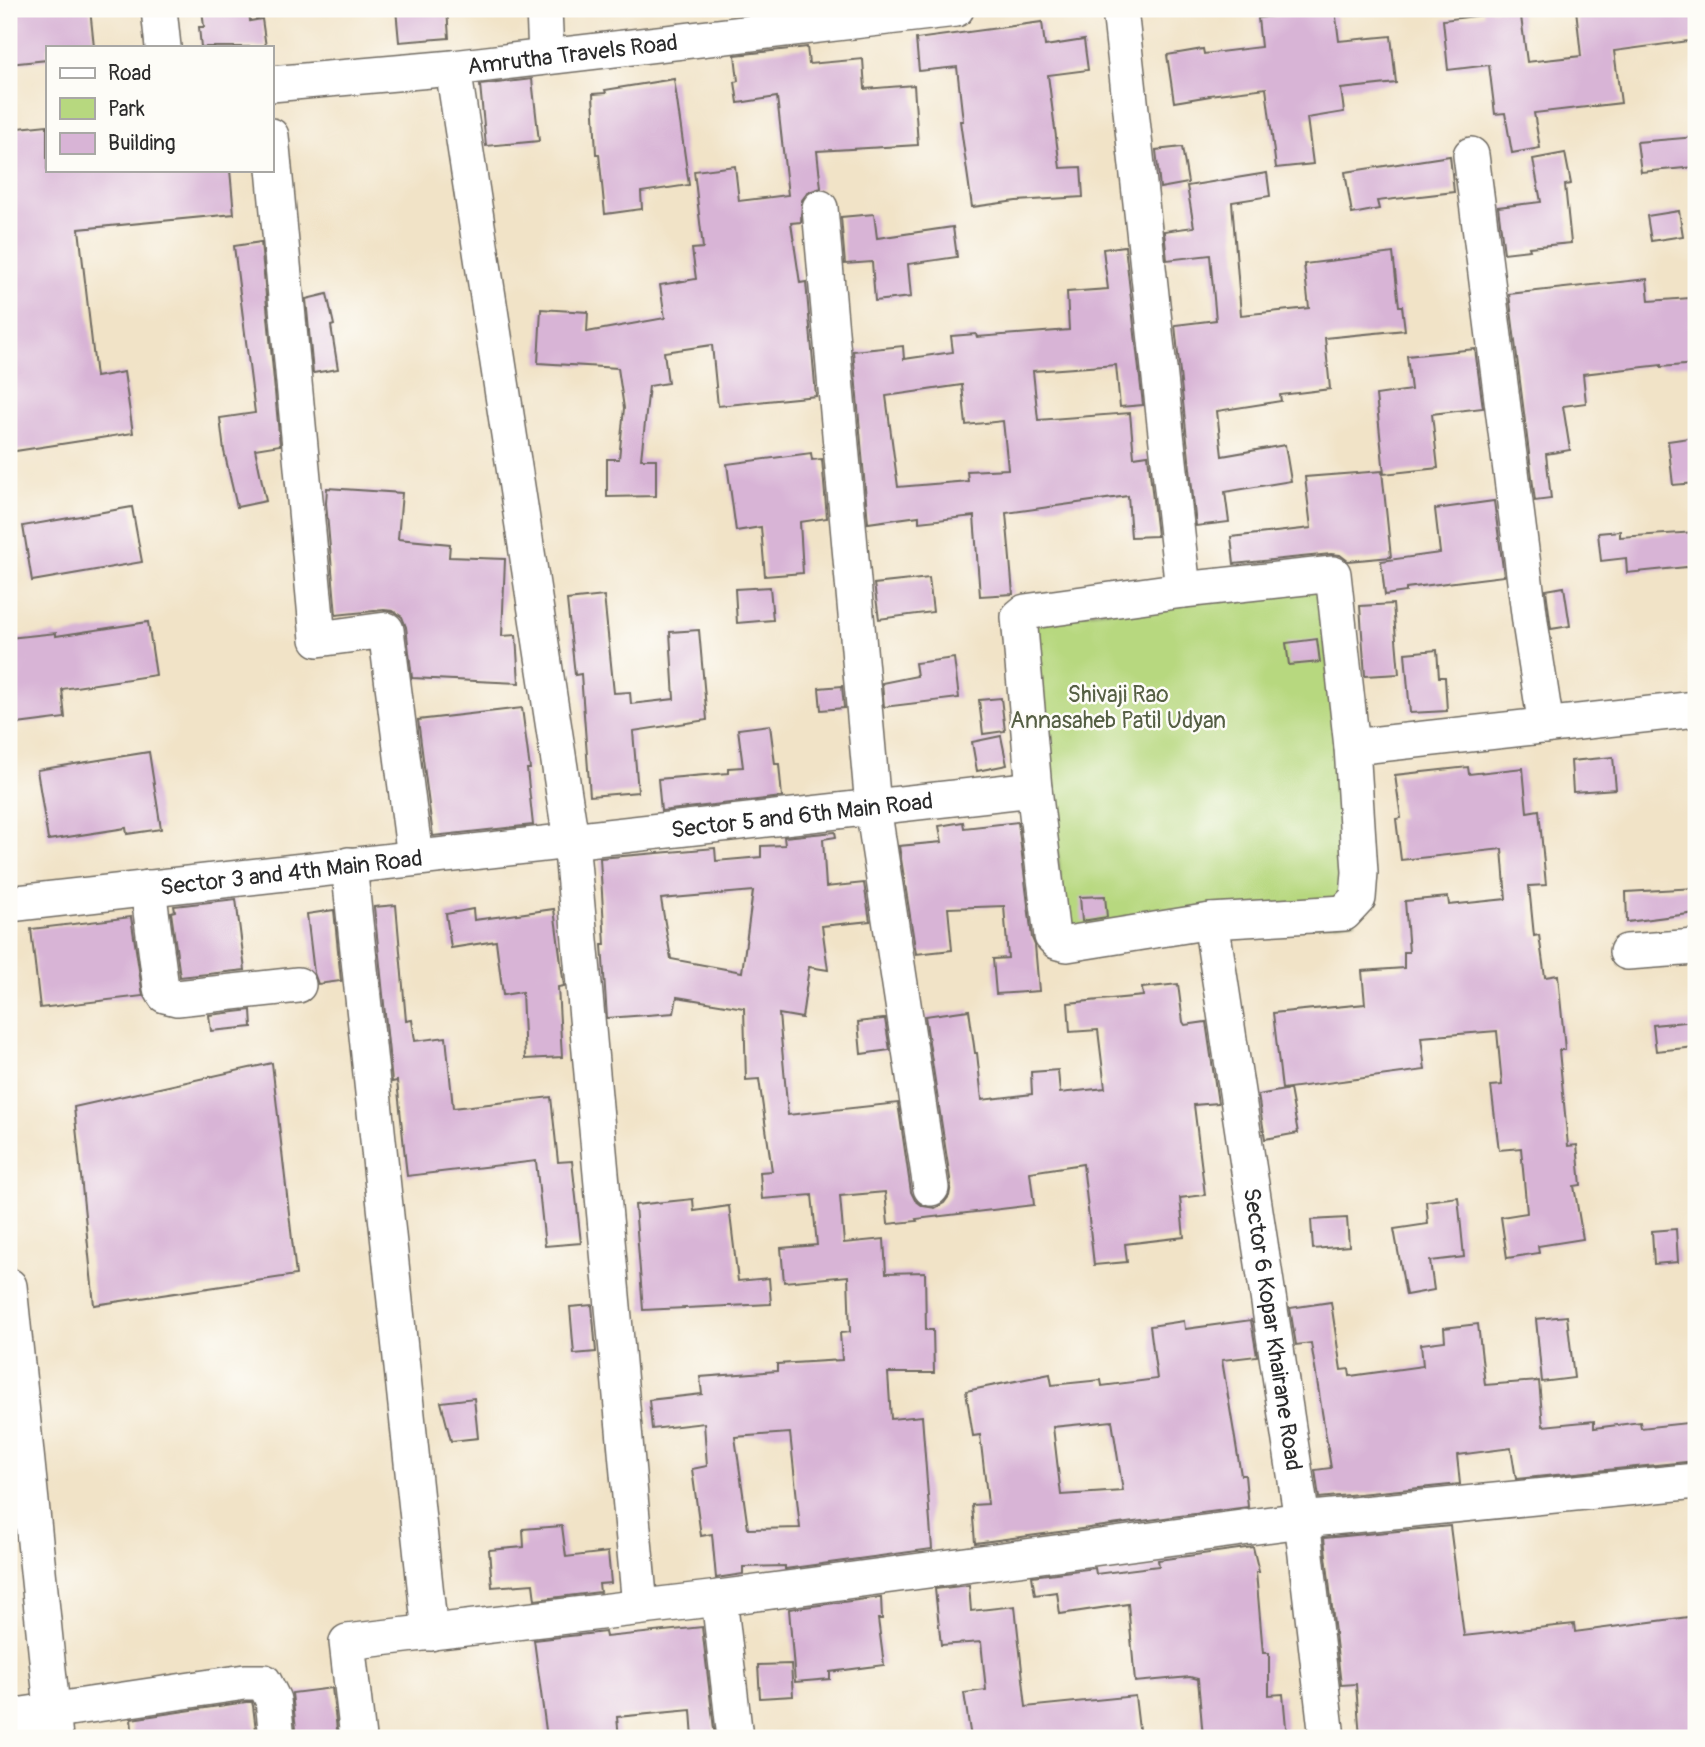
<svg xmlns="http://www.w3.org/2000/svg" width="1705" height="1747" font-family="Pangolin,sans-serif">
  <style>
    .green { fill: #b7d87f; stroke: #718255; stroke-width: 2 }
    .building { fill: #d8b4d6; fill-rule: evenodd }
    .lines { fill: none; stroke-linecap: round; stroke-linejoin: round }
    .minor-casing { stroke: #706b62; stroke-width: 38 }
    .minor { stroke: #fff; stroke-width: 35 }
    .labels { text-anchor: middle; stroke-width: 5; stroke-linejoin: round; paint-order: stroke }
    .street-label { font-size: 23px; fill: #2b2b2b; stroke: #fdfcf7 }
    .park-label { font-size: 23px; fill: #555f44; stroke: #fdfcf7 }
  </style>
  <rect width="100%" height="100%" fill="#fdfcf7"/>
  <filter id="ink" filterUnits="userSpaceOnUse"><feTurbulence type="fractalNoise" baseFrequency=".0143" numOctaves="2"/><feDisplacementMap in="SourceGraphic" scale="14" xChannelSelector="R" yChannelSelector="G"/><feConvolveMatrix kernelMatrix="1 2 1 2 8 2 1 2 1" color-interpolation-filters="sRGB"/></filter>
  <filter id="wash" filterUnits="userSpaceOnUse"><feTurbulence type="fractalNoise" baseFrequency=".00686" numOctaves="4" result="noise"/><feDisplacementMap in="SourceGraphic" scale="28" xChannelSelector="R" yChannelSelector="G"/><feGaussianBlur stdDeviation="1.57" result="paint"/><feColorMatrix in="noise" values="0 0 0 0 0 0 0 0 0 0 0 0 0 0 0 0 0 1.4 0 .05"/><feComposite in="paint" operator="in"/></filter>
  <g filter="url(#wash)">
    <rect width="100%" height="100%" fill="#f1e3c7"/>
    <polygon class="green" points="1319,588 1355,921 1068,952 1033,618"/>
    <g id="blocks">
      <g class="building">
        <polygon points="9,9 90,9 94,47 47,47 47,60 9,64"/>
        <polygon points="202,9 249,9 250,21 262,19 266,47 201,47 199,27 204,27"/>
        <polygon points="396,9 447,9 449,38 399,42"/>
        <polygon points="1296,9 1335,9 1339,41 1391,36 1396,83 1341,89 1344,112 1307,118 1313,164 1276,168 1266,88 1209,95 1210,96 1174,102 1167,55 1203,49 1204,54 1261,47 1258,18 1297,13"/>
        <polygon points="1483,9 1520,9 1527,62 1581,56 1576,9 1696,9 1696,40 1614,51 1621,103 1534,113 1540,148 1512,153 1505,113 1495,114 1489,65 1448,70 1443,20 1484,15"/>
        <polygon points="1042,22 1045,46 1084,40 1088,70 1048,75 1060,168 1081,167 1083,197 1016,201 972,207 960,121 963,121 957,67 919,71 916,39"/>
        <polygon points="807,47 809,64 863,59 865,89 914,85 918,145 817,151 821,188 808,192 802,200 801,222 791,223 800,283 806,282 816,396 718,406 712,345 664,352 668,383 649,386 641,459 656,459 656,496 607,497 607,459 619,459 624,408 618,368 538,363 541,309 588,312 587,332 665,318 660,285 696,279 692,249 703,248 694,171 735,166 739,201 788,195 777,97 738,103 735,82 738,81 735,55"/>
        <polygon points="532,79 539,141 486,146 480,85"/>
        <polygon points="674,79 689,185 641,192 642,209 605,214 599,154 596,154 593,94 606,93 605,90"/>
        <polygon points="47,125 47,170 230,170 234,214 79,229 96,377 124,372 133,433 9,452 9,129"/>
        <polygon points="1696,137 1696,167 1641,172 1637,142"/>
        <polygon points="1182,147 1188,183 1160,188 1156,150"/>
        <polygon points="1565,153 1571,184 1565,185 1571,243 1529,247 1530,250 1504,253 1498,207 1541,202 1533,159"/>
        <polygon points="1450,156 1454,192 1377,201 1379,209 1352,214 1345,172"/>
        <polygon points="1267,173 1270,196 1232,202 1241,315 1309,308 1304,264 1393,253 1399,306 1402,306 1405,330 1325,338 1330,389 1280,395 1281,401 1217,411 1222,456 1285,445 1291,481 1225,492 1229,522 1196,526 1175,325 1216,320 1210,255 1167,260 1164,231 1194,227 1187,186"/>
        <polygon points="1679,211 1683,236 1651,241 1647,216"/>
        <polygon points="874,214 877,238 953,227 957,257 908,264 911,297 875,301 872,262 845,264 841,217"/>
        <polygon points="261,242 280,445 255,449 266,501 237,507 224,451 220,418 255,413 234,246"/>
        <path d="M 1125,246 L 1143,405 L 1120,407 L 1116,365 L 1033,371 L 1038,420 L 1130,413 L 1134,457 L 1148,455 L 1157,536 L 1131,537 L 1128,496 L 1006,513 L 1013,594 L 980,596 L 974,516 L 919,522 L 919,516 L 868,523 L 853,351 L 903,346 L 904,359 L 953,352 L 951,336 L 976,334 L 977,337 L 1069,330 L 1067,292 L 1108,289 L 1103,249 ZM 962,385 L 966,425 L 1003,421 L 1008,469 L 967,471 L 968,481 L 898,487 L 886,396 Z"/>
        <polygon points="1647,279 1649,301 1690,298 1696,364 1661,367 1661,365 1583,374 1586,403 1563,406 1570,450 1546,454 1551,499 1535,501 1509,294"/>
        <polygon points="327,294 334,325 331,326 338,369 313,373 306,299"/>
        <polygon points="1475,349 1483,408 1432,414 1438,468 1384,474 1376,395 1411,390 1407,356"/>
        <polygon points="1696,437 1696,483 1673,485 1668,441"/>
        <polygon points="811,453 812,460 822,459 827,518 800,522 803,573 765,576 761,527 736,531 727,464"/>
        <polygon points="1382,471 1391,557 1348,561 1340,555 1331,554 1234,564 1231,537 1311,528 1305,477"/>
        <polygon points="327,488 402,493 398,539 450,544 449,557 505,559 502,636 516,635 519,683 412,678 406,627 402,617 393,611 384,610 336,615 326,503"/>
        <polygon points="1494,501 1504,576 1406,588 1406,592 1385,595 1381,561 1440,553 1435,509"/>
        <polygon points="132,507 142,562 32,581 23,526"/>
        <polygon points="1620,531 1620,537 1696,532 1696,566 1627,573 1626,558 1601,561 1598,533"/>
        <polygon points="929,578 933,612 879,619 874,584"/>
        <polygon points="770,587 773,620 737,623 735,589"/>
        <polygon points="1564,587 1570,626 1551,629 1546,590"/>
        <polygon points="604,596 614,693 630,692 631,704 674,699 670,632 699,630 707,720 633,731 638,792 590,796 581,674 575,675 567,600"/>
        <polygon points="1393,604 1399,674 1365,676 1360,606"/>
        <polygon points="148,622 156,675 62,689 65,718 9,725 9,638 56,633 56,636"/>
        <polygon points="1317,639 1320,662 1289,665 1286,643"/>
        <polygon points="1437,650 1439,677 1445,677 1447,711 1410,713 1405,653"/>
        <polygon points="954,658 959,698 884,707 882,683 917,676 915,663"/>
        <polygon points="842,686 844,708 821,710 819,688"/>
        <polygon points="1001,698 1005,731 983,734 979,700"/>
        <polygon points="522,708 530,769 527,769 533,825 433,836 418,720"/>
        <polygon points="770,725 775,764 779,764 782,797 661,811 658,779 728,773 728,768 743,767 738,729"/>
        <polygon points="1001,736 1007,765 977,771 972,742"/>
        <polygon points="149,752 161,829 127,834 126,828 48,840 37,770"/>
        <polygon points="1613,757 1616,789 1573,792 1571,761"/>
        <polygon points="1468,767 1469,774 1523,768 1527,812 1539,810 1546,885 1529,886 1534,936 1539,935 1545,977 1558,975 1565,1050 1559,1050 1568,1146 1577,1145 1581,1185 1574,1186 1583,1239 1538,1246 1539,1253 1507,1258 1501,1217 1527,1213 1521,1148 1499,1150 1491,1086 1502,1085 1497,1031 1421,1037 1425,1070 1282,1089 1273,1013 1365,1004 1362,971 1404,968 1404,952 1409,952 1405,901 1448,897 1449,905 1506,899 1502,849 1401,860 1396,819 1401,818 1395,775"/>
        <polygon points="963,822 964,828 1018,822 1032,938 1035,945 1039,991 996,994 993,959 1008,958 1004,906 948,908 952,950 916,954 899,846 942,842 939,826"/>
        <path d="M 835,832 L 836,837 L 823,839 L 826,887 L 864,883 L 870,921 L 822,926 L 828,970 L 809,967 L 802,1018 L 779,1014 L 788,1115 L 898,1103 L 911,1192 L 915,1200 L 923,1206 L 935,1208 L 944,1203 L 949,1196 L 951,1185 L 925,1016 L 969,1010 L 975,1053 L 977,1053 L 982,1100 L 1032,1094 L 1031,1072 L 1058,1070 L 1060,1093 L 1105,1088 L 1098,1030 L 1070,1032 L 1068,1003 L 1143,996 L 1142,988 L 1178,984 L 1183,1022 L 1185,1025 L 1206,1022 L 1218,1103 L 1194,1105 L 1205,1195 L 1180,1198 L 1184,1237 L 1125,1244 L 1127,1262 L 1094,1265 L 1083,1164 L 1030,1172 L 1034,1205 L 916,1219 L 917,1221 L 888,1224 L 885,1192 L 840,1196 L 844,1243 L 884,1239 L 886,1273 L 925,1272 L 926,1330 L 933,1330 L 934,1373 L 888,1373 L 891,1419 L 922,1416 L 932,1549 L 785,1569 L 785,1566 L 743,1567 L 743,1574 L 716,1578 L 712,1534 L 701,1536 L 692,1469 L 707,1466 L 704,1423 L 652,1429 L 649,1400 L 702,1394 L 700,1377 L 777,1371 L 777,1364 L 842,1360 L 840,1333 L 850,1332 L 848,1276 L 784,1282 L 781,1248 L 817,1245 L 812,1195 L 762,1199 L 760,1172 L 772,1171 L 759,1079 L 746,1080 L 744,1008 L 677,997 L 674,1013 L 607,1018 L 602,945 L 605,945 L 600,858 L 715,848 L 716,861 L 761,857 L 761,846 L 785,845 L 784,837 ZM 753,891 L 742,972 L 671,959 L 661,899 ZM 790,1433 L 800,1528 L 748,1529 L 735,1437 Z"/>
        <polygon points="1696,888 1696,913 1627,922 1626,892"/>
        <polygon points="1105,896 1107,917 1082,921 1080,897"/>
        <polygon points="236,899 245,970 180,977 171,912 175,911 174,906"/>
        <polygon points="396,905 406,1021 412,1020 415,1041 446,1037 453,1108 551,1097 558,1162 572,1161 581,1243 545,1246 536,1161 407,1176 397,1081 392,1082 374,907"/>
        <polygon points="473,909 474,920 554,909 564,986 558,987 562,1057 525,1059 522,992 503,995 496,941 451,948 446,914"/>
        <polygon points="334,910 341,981 318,984 314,973 307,914"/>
        <polygon points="131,917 143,996 40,1008 31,929"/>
        <polygon points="251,1010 252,1027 211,1031 209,1015"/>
        <polygon points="883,1019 885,1019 890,1050 861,1054 858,1022"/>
        <polygon points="1696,1021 1696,1047 1656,1051 1653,1025"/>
        <polygon points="272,1063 296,1275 94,1305 74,1107"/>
        <polygon points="1290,1089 1298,1133 1265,1139 1258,1095"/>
        <polygon points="1458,1197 1464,1257 1430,1261 1434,1290 1406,1295 1394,1229 1428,1224 1426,1201"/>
        <polygon points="693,1199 694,1211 729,1206 738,1281 769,1278 771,1304 643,1310 635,1205"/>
        <polygon points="1347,1218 1349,1246 1313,1249 1311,1220"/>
        <polygon points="1676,1229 1678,1262 1654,1264 1652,1231"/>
        <polygon points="1331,1302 1341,1370 1349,1369 1350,1376 1423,1366 1421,1344 1445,1341 1444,1328 1478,1324 1485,1385 1539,1381 1543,1426 1594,1421 1594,1428 1640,1422 1641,1428 1696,1422 1696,1461 1516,1479 1511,1448 1457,1455 1460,1484 1319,1498 1315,1470 1331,1468 1311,1343 1296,1345 1290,1308"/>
        <polygon points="592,1305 596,1352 574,1354 570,1307"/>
        <polygon points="1567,1316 1574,1378 1542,1382 1536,1319"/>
        <path d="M 1251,1320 L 1257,1356 L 1222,1360 L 1241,1475 L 1245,1475 L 1248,1507 L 975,1543 L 972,1505 L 988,1504 L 980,1435 L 973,1436 L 966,1391 L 1050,1374 L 1052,1385 L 1101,1380 L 1102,1386 L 1157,1379 L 1150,1326 L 1184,1321 L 1185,1329 ZM 1112,1421 L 1123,1491 L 1061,1495 L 1053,1427 Z"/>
        <polygon points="474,1398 478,1438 451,1441 441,1402"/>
        <polygon points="562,1526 566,1557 608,1552 611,1583 599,1584 600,1592 535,1600 533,1584 492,1587 489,1550 524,1547 523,1529"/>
        <polygon points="1450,1526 1464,1636 1574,1624 1575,1632 1696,1616 1696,1732 1651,1738 1360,1738 1356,1684 1341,1685 1324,1538"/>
        <polygon points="1253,1547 1259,1572 1256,1572 1263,1653 1269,1653 1269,1695 1283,1694 1287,1738 1250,1738 1249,1736 1203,1738 1198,1679 1190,1677 1135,1682 1128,1604 1060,1614 1057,1592 1035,1595 1032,1576 1095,1568 1096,1574 1159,1566 1158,1560"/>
        <polygon points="969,1585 971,1611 1015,1606 1026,1707 1135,1696 1140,1738 971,1738 964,1693 986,1690 981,1642 941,1645 935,1589"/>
        <polygon points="881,1597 882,1619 878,1619 884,1665 830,1672 830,1679 795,1682 789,1609"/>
        <polygon points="702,1627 715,1738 693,1738 691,1710 617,1717 619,1738 547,1738 534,1640 605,1632 606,1637"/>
        <polygon points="791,1664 793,1696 760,1698 758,1665"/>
        <polygon points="332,1688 338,1738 297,1738 292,1693"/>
        <polygon points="246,1702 252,1702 253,1706 257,1738 133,1738 131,1719"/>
      </g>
    </g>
  </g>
  <g filter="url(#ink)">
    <use href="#blocks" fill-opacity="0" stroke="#706b62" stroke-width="2"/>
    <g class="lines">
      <defs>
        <g id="minor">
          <polyline points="159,9 163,47"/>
          <polyline points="544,9 546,55"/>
          <polyline points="1120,9 1183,590"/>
          <polyline points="453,68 571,840 640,1607"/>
          <path id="s1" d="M 271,84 L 453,68 L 956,9"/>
          <polyline points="271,136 318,639 386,630 415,858"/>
          <polyline points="1471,155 1531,629 1546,726"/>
          <polyline points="820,208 873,807 931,1188"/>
          <polygon points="1333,574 1352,747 1360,872 1358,898 1344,913 1211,921 1067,944 1058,942 1052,936 1034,789 1019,617 1025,612 1183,590"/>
          <polyline points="1352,747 1696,709"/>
          <polyline points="349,865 430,1633"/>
          <polyline points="148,888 161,988 165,995 177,998 298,985"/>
          <path id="s2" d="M 9,904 L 1034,789"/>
          <path id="s3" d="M 1211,921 L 1302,1520 L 1327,1738"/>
          <polyline points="1627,952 1696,947"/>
          <polyline points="9,1286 55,1738"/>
          <polyline points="719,1598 735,1738"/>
          <polyline points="9,1717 245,1682 264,1682 273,1700 277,1738"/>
          <polyline points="358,1738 347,1642 719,1598 1302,1520 1696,1481"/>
        </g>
      </defs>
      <use href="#minor" class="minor-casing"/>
      <use href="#minor" class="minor"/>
    </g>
  </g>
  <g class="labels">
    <g class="street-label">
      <text dy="8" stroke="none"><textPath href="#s1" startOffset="303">Amrutha Travels Road</textPath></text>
      <text dy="8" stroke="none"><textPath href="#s2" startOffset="798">Sector 5 and 6th Main Road</textPath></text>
      <text dy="8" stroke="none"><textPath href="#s2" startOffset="284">Sector 3 and 4th Main Road</textPath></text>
      <text dy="8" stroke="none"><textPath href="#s3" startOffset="413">Sector 6 Kopar Khairane Road</textPath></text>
    </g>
    <g class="park-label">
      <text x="1118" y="702">Shivaji Rao<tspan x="1118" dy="26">Annasaheb Patil Udyan</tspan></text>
    </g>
  </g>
  <rect width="1705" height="1747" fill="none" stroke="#fdfcf7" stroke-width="35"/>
  <rect x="46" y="46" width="228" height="126" fill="#fdfcf7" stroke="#a9a8a5" stroke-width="2"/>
  <rect x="60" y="68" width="35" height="10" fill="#ffffff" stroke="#a9a8a5" stroke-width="2"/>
  <text x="108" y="80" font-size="21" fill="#2b2b2b">Road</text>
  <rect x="60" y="98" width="35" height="21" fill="#b7d87f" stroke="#a9a8a5" stroke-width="2"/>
  <text x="108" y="116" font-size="21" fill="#2b2b2b">Park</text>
  <rect x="60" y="133" width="35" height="21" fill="#d8b4d6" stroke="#a9a8a5" stroke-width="2"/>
  <text x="108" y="150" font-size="21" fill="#2b2b2b">Building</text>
</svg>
